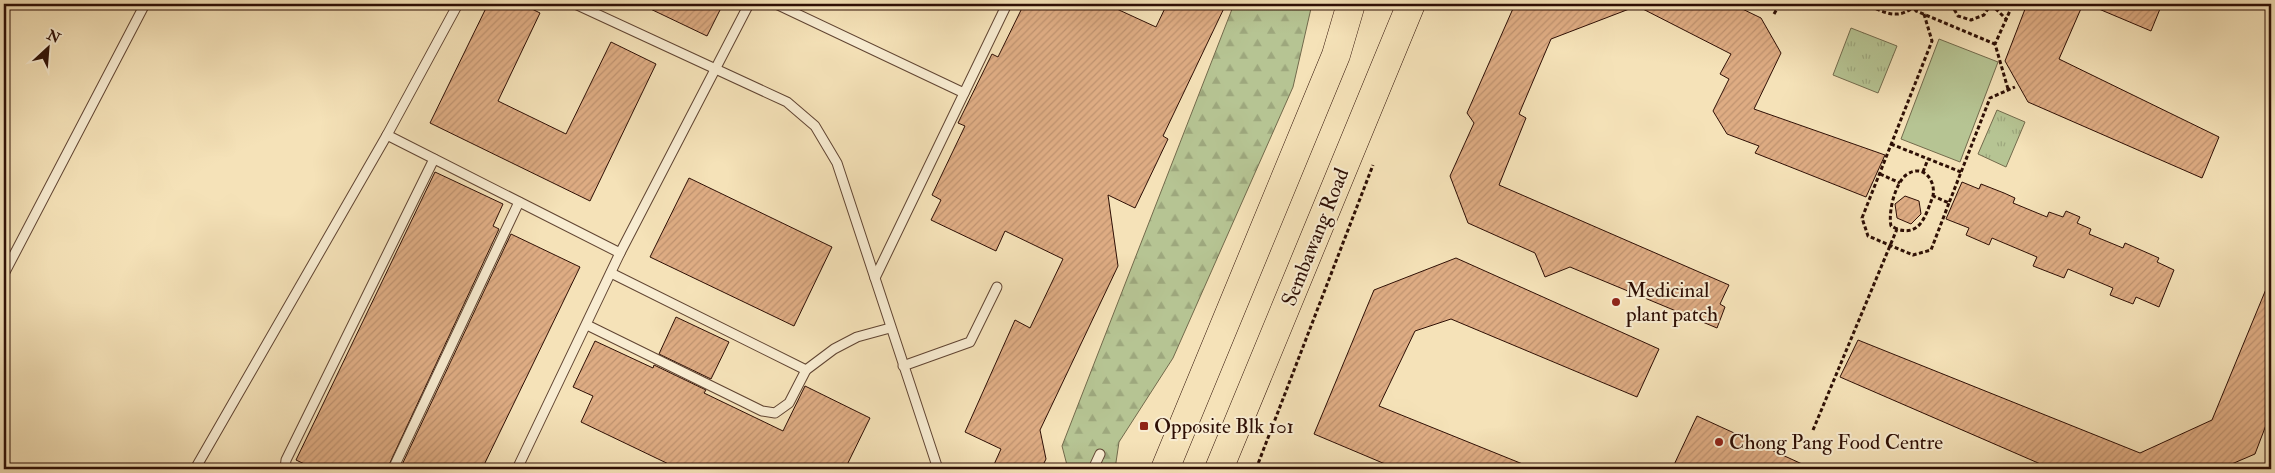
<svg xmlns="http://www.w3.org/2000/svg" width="2275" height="473" font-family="'IM FELL Double Pica',serif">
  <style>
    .grass { fill: #b6c493; stroke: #726a4c }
    .forest { fill: url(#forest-firs); stroke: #726a4c }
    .park { fill: url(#park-tufts); stroke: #726a4c }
    .building { fill: url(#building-hatch); stroke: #2e0f05 }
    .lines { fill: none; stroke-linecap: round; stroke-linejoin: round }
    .lane-casing { stroke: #604432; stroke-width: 11 }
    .primary-casing { stroke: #2e0f05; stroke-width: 29 }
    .path { stroke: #2e0f05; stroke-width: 3; stroke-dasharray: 4 2.5; stroke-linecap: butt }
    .lane { stroke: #f8ecd1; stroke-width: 9 }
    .primary { stroke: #f5e2b8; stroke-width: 28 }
    .poi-dot { fill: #8f2418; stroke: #f8ecd1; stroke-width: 2 }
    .labels { text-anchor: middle; stroke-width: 4; stroke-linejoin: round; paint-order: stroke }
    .street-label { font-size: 21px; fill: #2e0f05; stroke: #f8ecd1 }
    .poi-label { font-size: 21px; fill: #2e0f05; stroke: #f8ecd1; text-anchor: start }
  </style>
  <defs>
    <pattern id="forest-firs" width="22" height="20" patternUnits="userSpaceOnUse" patternTransform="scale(1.25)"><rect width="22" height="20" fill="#b6c493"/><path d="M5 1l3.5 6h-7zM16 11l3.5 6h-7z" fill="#9da77d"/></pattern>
    <pattern id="park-tufts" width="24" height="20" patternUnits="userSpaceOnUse" patternTransform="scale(1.25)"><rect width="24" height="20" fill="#b6c493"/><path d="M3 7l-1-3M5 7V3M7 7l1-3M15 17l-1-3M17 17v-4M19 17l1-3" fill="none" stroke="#9da77d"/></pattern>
    <pattern id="building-hatch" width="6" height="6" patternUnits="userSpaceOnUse" patternTransform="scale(1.25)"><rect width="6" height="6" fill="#deac83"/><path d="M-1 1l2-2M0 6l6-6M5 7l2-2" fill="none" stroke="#bf9370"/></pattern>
  </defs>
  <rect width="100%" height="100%" fill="#f5e2b8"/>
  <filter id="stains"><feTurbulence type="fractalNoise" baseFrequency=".004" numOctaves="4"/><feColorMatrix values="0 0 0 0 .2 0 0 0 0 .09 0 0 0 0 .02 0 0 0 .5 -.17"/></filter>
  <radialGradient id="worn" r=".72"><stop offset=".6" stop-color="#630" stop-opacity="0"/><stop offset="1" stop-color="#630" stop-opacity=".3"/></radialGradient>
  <polygon class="grass" points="1939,39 1998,62 1960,162 1901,139"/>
  <polygon class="forest" points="1234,4 1312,4 1293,87 1173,358 1119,442 1115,469 1068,469 1062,446"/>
  <g class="park">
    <polygon points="1851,28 1897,46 1878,93 1833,75"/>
    <polygon points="1997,110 2025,122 2006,167 1978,154"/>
  </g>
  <g class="building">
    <polygon points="488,4 522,4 540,13 498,101 566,134 611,42 656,64 590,201 430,123"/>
    <polygon points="640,4 723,4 707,36"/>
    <polygon points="1024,4 1106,4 1156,27 1167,4 1226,4 1163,136 1168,139 1135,208 1108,195 1118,266 1040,430 1046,459 1041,469 992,469 1001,449 965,432 1015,320 1030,328 1063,259 1005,231 996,251 931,220 941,200 932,195 965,126 958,123 992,54 998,57"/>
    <polygon points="1515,4 1732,4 1761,18 1781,53 1754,109 1885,155 1866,197 1755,153 1759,146 1727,134 1713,111 1729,79 1720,74 1731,54 1637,6 1551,39 1519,114 1526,118 1499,185 1729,285 1720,304 1725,307 1717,328 1570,267 1545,277 1535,253 1468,223 1450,176 1474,123 1467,113"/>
    <polygon points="2027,4 2083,4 2059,59 2219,137 2202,178 2028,102 2005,61"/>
    <polygon points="2087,4 2162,4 2151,31"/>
    <polygon points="435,172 503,204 493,226 499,229 387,469 315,469 296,460"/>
    <polygon points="689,178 832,247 794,326 650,257"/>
    <polygon points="1962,182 1979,189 1981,184 2004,193 2015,198 2013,203 2047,217 2049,212 2063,217 2066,211 2080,217 2077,223 2091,229 2089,234 2123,248 2125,243 2159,258 2157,262 2174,270 2159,307 2136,297 2133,304 2110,295 2113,288 2068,269 2064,278 2033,266 2037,257 1992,238 1989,245 1966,235 1969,228 1946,219"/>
    <polygon points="1905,196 1919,201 1921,214 1911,224 1897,218 1895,204"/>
    <polygon points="511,234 580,267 482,469 400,469"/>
    <polygon points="1456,258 1659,349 1637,397 1451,319 1415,331 1379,406 1535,469 1397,469 1314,434 1374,290"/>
    <polygon points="2271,277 2271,412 2255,454 2220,469 2052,469 1840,377 1858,340 2140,453 2212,420"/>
    <polygon points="676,317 729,342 711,379 659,354"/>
    <polygon points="595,341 653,368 654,365 706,390 704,393 783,431 805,386 870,418 845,469 679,469 581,422 593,396 573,387"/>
    <polygon points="1697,416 1813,469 1672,469"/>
  </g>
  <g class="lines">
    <defs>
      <g id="lane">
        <polyline points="575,4 787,102 815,126 837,163 938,469"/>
        <polyline points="776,4 964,93"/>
        <polyline points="387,135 620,253"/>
        <polyline points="611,273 806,370"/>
        <polyline points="4,274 145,4"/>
        <polyline points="875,278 1007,4"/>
        <polyline points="587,325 762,411 775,413 789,403 806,370 834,349 857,337 890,328"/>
        <polyline points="903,366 970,342 997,287"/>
        <polyline points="195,469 387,135 458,4"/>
        <polyline points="285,469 286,460 434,159"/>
        <polyline points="393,469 519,202"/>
        <polyline points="517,469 620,253 749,4"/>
        <polyline points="1093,469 1100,454"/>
      </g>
      <g id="primary">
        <polyline points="1165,469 1336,55 1351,4"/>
        <polyline points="1219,469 1411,4"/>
      </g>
    </defs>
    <use href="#lane" class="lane-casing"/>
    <use href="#primary" class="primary-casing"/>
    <g class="path">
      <path d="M 1864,4 C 1885,12 1898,22 1917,4"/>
      <polyline points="1911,4 1916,11 1995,44"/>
      <polyline points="1951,4 1958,16 1971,20 1984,15 1991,4"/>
      <polyline points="1991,4 2007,20"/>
      <polyline points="1774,14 1780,4"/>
      <polyline points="1924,14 1932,41 1862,218 1868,236 1913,255 1931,250 1949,203"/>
      <polyline points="2008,89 1995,44 2013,4"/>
      <polyline points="1891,144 1961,172"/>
      <polyline points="1923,172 1928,159"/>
      <polyline points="1880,174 1900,183"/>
      <path d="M 1897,229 L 1891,226 C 1888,212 1895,184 1906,175 C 1923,163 1936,180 1933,196"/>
      <path d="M 1813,430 L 1897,229 C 1921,237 1926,214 1933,196 L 1949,203 L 1990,98 L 2015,87"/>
      <polyline points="1256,469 1373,165"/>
    </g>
    <use href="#lane" class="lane"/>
    <use href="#primary" class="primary"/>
  </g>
  <g class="poi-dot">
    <circle cx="1616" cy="302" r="5"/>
    <rect x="1139" y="421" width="10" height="10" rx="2.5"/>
    <circle cx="1719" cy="442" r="5"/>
  </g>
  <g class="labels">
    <g class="street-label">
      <text transform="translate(1315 237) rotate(-68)" y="7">Sembawang Road</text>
    </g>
    <g class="poi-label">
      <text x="1626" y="297">Medicinal<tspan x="1626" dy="24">plant patch</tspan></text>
      <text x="1154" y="433">Opposite Blk 101</text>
      <text x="1729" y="449">Chong Pang Food Centre</text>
    </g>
  </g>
  <rect width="2275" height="473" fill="none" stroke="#f5e2b8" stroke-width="20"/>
  <rect x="5" y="5" width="2265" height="463" fill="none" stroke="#2e0f05" stroke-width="2.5"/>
  <rect x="10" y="10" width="2255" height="453" fill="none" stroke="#2e0f05"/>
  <g transform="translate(48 48) rotate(26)" stroke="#f8ecd1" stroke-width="4" paint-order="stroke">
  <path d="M0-4L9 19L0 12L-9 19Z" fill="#2e0f05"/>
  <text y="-8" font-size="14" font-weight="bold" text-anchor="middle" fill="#2e0f05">N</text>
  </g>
  <rect width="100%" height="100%" filter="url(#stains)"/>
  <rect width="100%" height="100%" fill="url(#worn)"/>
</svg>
